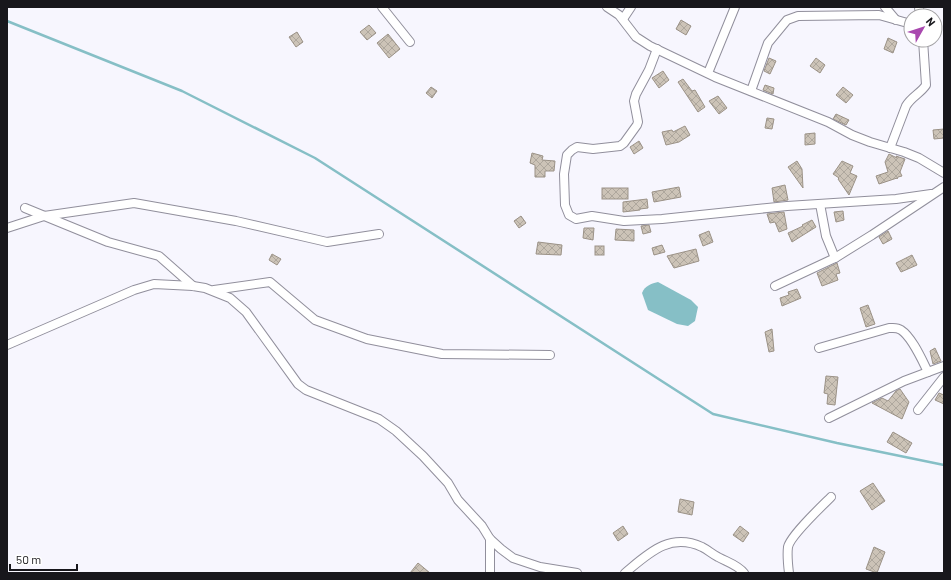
<svg xmlns="http://www.w3.org/2000/svg" width="951" height="580" font-family="Barlow,sans-serif">
  <style>
    .water { fill: #86bfc6 }
    .lines { fill: none; stroke-linecap: round; stroke-linejoin: round }
    .stream { stroke: #86bfc6; stroke-width: 2.5 }
    .building { fill: url(#building-cross-hatch); stroke: #9b9287 }
    .minor-casing { stroke: #918f9c; stroke-width: 10 }
    .minor { stroke: #fff; stroke-width: 8 }
  </style>
  <defs>
    <pattern id="building-cross-hatch" width="8" height="8" patternUnits="userSpaceOnUse"><rect width="8" height="8" fill="#ccc3b7"/><path d="M0 0l8 8M0 8l8-8" fill="none" stroke="#aea79d"/></pattern>
  </defs>
  <rect width="100%" height="100%" fill="#f7f6fe"/>
  <path class="water" d="M 658,282 L 691,300 L 698,307 L 695,321 L 688,326 L 677,324 L 648,310 L 642,293 C 645,286 650,284 658,282 Z"/>
  <g class="lines">
    <polyline class="stream" points="7,21 182,91 315,158 713,414 837,443 944,465"/>
  </g>
  <g class="building">
    <polygon points="681,20 691,26 686,35 676,29"/>
    <polygon points="369,25 376,33 367,40 360,32"/>
    <polygon points="297,32 303,42 296,47 289,37"/>
    <polygon points="388,34 400,49 389,58 377,43"/>
    <polygon points="888,38 897,42 893,53 884,49"/>
    <polygon points="769,58 776,61 770,74 764,71"/>
    <polygon points="816,58 825,65 820,73 810,66"/>
    <polygon points="663,71 669,80 659,88 652,78"/>
    <polygon points="683,79 692,91 695,90 705,107 698,112 678,82"/>
    <polygon points="765,85 774,88 773,94 763,90"/>
    <polygon points="431,87 437,91 432,98 426,93"/>
    <polygon points="843,87 853,95 846,103 836,95"/>
    <polygon points="718,96 727,108 719,114 709,101"/>
    <polygon points="836,114 849,120 846,125 833,119"/>
    <polygon points="767,118 774,119 772,129 765,128"/>
    <polygon points="685,126 690,135 679,142 666,145 662,132 672,130 673,132"/>
    <polygon points="944,129 944,138 934,139 933,130"/>
    <polygon points="815,133 815,144 805,145 805,134"/>
    <polygon points="639,141 643,148 634,154 630,147"/>
    <polygon points="532,153 543,156 542,160 555,161 554,171 545,171 545,177 535,177 535,165 530,163"/>
    <polygon points="889,154 897,158 896,156 905,159 900,172 902,176 898,177 897,179 897,178 879,184 876,176 888,172 885,162"/>
    <polygon points="797,161 802,169 803,188 788,167"/>
    <polygon points="842,161 853,166 850,173 857,176 849,195 838,179 839,178 833,174"/>
    <polygon points="785,185 788,200 774,202 772,188"/>
    <polygon points="679,187 681,197 654,202 652,192"/>
    <rect x="602" y="188" width="26" height="11"/>
    <polygon points="647,199 648,208 640,209 640,210 623,212 623,202"/>
    <polygon points="843,211 844,220 836,222 834,212"/>
    <polygon points="784,212 787,229 779,232 775,222 770,223 767,214"/>
    <polygon points="521,216 526,223 519,228 514,221"/>
    <polygon points="812,220 816,227 792,242 788,233 803,226 802,225"/>
    <polygon points="649,225 651,232 643,234 641,226"/>
    <polygon points="584,228 594,228 593,240 583,238"/>
    <polygon points="616,229 634,230 634,241 615,240"/>
    <polygon points="709,231 713,242 703,246 699,235"/>
    <polygon points="888,231 892,239 883,244 879,237"/>
    <polygon points="538,242 562,245 561,255 536,254"/>
    <polygon points="662,245 665,252 654,255 652,248"/>
    <rect x="595" y="246" width="9" height="9"/>
    <polygon points="696,249 699,261 674,268 667,256"/>
    <polygon points="272,254 281,259 277,265 269,260"/>
    <polygon points="912,255 917,265 901,272 896,263"/>
    <polygon points="837,263 840,273 836,274 838,280 822,286 817,273"/>
    <polygon points="797,289 801,298 782,306 780,298 789,295 788,292"/>
    <polygon points="868,305 875,324 866,327 860,308"/>
    <polygon points="772,329 774,351 769,352 765,332"/>
    <polygon points="935,348 941,361 933,364 930,351"/>
    <polygon points="826,376 838,377 835,405 827,404 828,394 824,393"/>
    <polygon points="900,389 909,402 902,419 872,403 882,398 888,401 896,391"/>
    <polygon points="939,393 944,395 944,404 935,400"/>
    <polygon points="893,432 912,443 906,453 887,442"/>
    <polygon points="873,483 885,501 872,510 860,491"/>
    <polygon points="680,499 694,502 692,515 678,512"/>
    <polygon points="623,526 628,534 618,541 613,533"/>
    <polygon points="740,526 749,533 743,542 733,535"/>
    <polygon points="874,547 885,552 877,573 866,569"/>
    <polygon points="418,563 430,573 410,573"/>
  </g>
  <g class="lines">
    <defs>
      <g id="minor">
        <polyline points="382,7 410,42"/>
        <polyline points="607,7 619,15 636,37 650,46 715,77 828,122 852,135 870,142 904,152 919,158 944,173"/>
        <polyline points="885,7 896,20"/>
        <polyline points="919,7 920,16"/>
        <polyline points="623,19 631,7"/>
        <polyline points="657,49 649,70 636,94 634,101 638,122 637,125 624,143 620,146 593,149 577,147 572,150 567,155 564,174 565,205 569,215 576,219 592,216 624,221 662,219 787,206 896,199 931,194"/>
        <polyline points="708,73 735,7"/>
        <polyline points="751,91 768,43 787,20 798,16 879,15 911,24"/>
        <path d="M 890,148 L 906,106 C 911,97 921,93 926,85 L 923,40"/>
        <polyline points="820,204 826,236 835,258"/>
        <polyline points="25,208 108,242 159,256 193,286"/>
        <polyline points="7,228 44,216 134,203 236,221 327,242 379,234"/>
        <polyline points="775,286 835,258 872,235 944,187"/>
        <polyline points="214,290 270,282 315,320 367,339 442,354 550,355"/>
        <polyline points="7,345 134,290 154,284 193,286 205,288 230,298 246,312 298,384 306,390 379,419 396,431 423,456 448,483 458,500 482,526 490,539 501,549 513,558 540,567 577,573"/>
        <path d="M 819,348 L 889,328 C 893,328 897,327 901,330 C 912,337 922,360 928,372"/>
        <polyline points="918,410 944,377"/>
        <polyline points="829,418 904,381 944,366"/>
        <polyline points="490,539 490,573"/>
        <path d="M 625,573 C 648,554 669,532 702,547 C 708,550 712,554 718,557 C 727,562 738,565 744,573"/>
        <path d="M 789,573 C 788,565 787,555 788,547 C 790,536 822,506 831,497"/>
      </g>
    </defs>
    <use href="#minor" class="minor-casing"/>
    <use href="#minor" class="minor"/>
  </g>
  <rect width="951" height="580" fill="none" stroke="#18171c" stroke-width="16"/>
  <g transform="translate(923 28) rotate(51)"><circle r="19" fill="#ffffff" stroke="#a3a2a4"/>
  <path d="M0-3L7 15L0 10L-7 15Z" fill="#a948af"/>
  <text y="-6" font-size="11" font-weight="bold" text-anchor="middle" fill="#18171c">N</text>
  </g>
  <path d="M10 564v6h67v-6" fill="none" stroke="#18171c" stroke-width="2"/>
  <text x="16" y="564" font-size="12" fill="#18171c" stroke="#ffffff" stroke-width="3" paint-order="stroke">50 m</text>
</svg>
